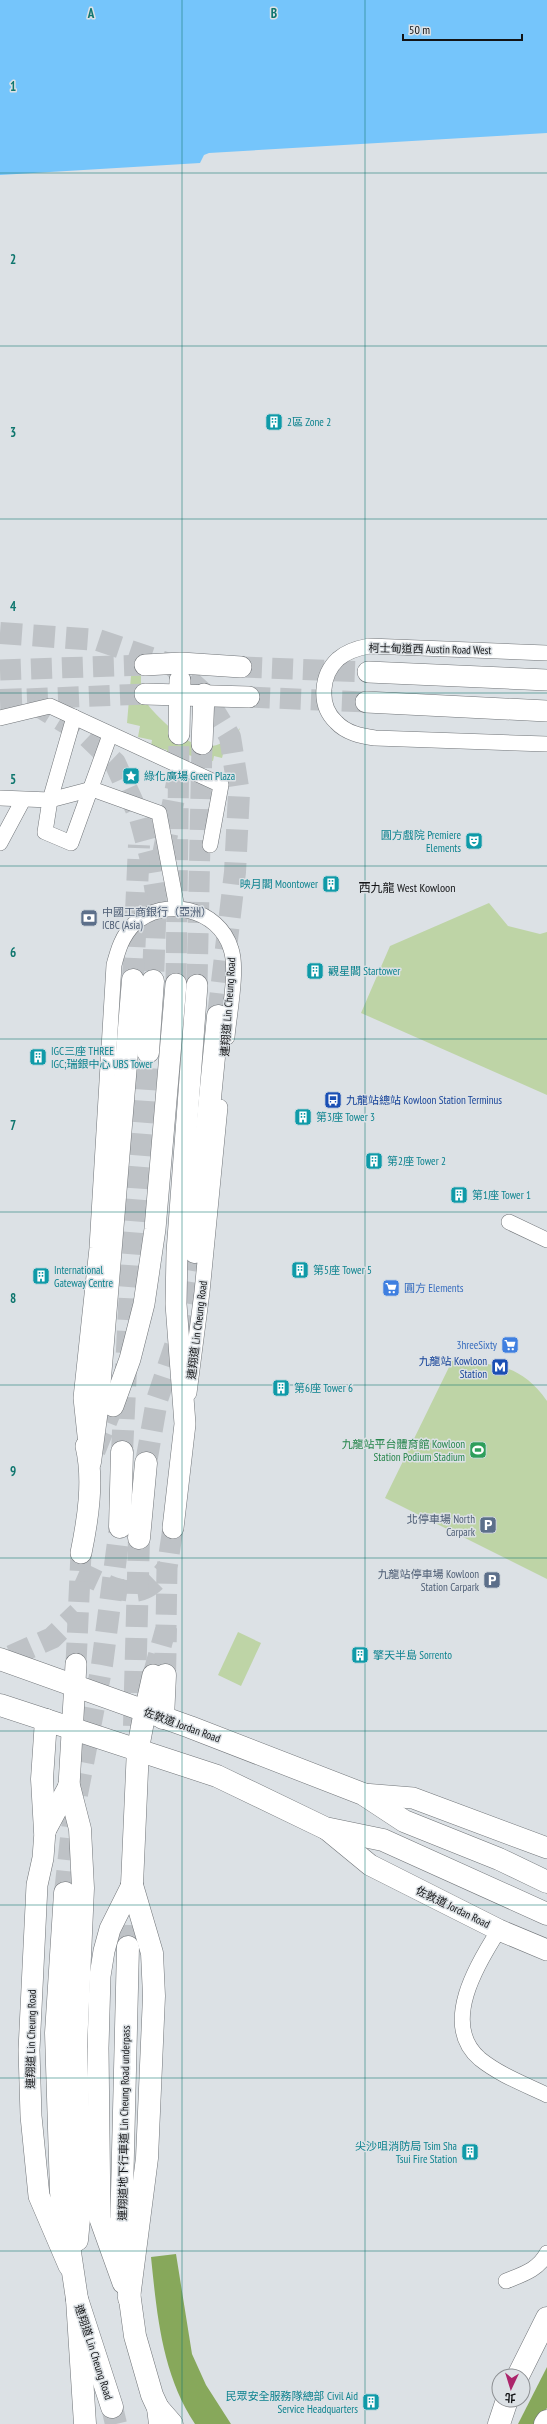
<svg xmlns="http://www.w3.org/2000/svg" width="547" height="2424" font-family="'PT Sans Narrow','Noto Sans TC',sans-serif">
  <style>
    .green { fill: #bed4a6 }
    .forest { fill: #87a85b }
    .water { fill: #75c5fb }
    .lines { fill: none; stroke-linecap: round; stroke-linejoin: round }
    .secondary-tunnel { stroke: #bec2c6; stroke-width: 21; stroke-dasharray: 21 10; stroke-linecap: butt }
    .primary-tunnel { stroke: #bec2c6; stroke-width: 22; stroke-dasharray: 22 11; stroke-linecap: butt }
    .street-casing { stroke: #707478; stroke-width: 16 }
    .secondary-casing { stroke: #707478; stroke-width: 22 }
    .primary-casing { stroke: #707478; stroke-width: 23 }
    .highway-casing { stroke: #707478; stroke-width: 23 }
    .street { stroke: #fff; stroke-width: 15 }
    .secondary { stroke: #fff; stroke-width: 21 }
    .primary { stroke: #fff; stroke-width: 22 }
    .highway { stroke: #fff; stroke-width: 22 }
    .grid { fill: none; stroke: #0f766e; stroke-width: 1; stroke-opacity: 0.55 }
    .labels { text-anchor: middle; stroke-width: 3; stroke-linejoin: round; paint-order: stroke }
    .culture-label { font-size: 11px; fill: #0d838f; stroke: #dce1e5; text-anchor: start }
    .street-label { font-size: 11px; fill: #131416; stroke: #dce1e5 }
    .service-label { font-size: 11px; fill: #4e5e75; stroke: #dce1e5; text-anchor: end }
    .transit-label { font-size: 11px; fill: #164399; stroke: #dce1e5; text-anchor: start }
    .shop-label { font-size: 11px; fill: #366cbe; stroke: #dce1e5; text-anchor: start }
    .leisure-label { font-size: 11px; fill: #27864d; stroke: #dce1e5; text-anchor: end }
    .neighbourhood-label { font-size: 12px; fill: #131416; stroke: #dce1e5 }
    .grid-label { font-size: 13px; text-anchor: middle; font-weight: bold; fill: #0f766e; stroke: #dce1e5; stroke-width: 3; stroke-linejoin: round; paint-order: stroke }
  </style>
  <rect width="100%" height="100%" fill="#dce1e5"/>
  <g class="green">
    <path d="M 141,675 C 140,700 149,707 164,722 C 188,746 215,759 240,728 L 233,747 L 225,746 L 222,758 L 214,756 L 213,761 L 188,755 L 186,761 L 166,756 L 167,750 L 151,746 L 152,740 L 138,737 L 140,726 L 127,723 L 131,676 Z"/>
    <polygon points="489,903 508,926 540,934 547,932 547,1095 361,1013 390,946"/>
    <path d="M 452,1361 C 494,1364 520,1363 547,1401 L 547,1579 L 385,1498 Z"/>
    <polygon points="238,1632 261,1643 241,1686 218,1675"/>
  </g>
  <g class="forest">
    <path d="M 176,2254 L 192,2354 L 206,2385 L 231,2424 L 195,2424 C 162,2374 157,2315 151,2257 Z"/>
    <polygon points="547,2367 547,2408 535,2424 518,2424"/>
  </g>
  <polygon class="water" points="0,0 547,0 547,133 209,153 204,155 200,163 0,175"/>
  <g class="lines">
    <g class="secondary-tunnel">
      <polyline points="241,667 368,672"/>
      <polyline points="0,670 145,665"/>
      <polyline points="249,697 366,702"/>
      <polyline points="27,699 145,694"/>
      <polyline points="176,984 179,734"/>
      <polyline points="197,985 202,744"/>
      <polyline points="95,1451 113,1406"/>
      <path d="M 79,1572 C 95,1579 127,1598 144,1589 C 154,1585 160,1576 167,1568"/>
      <polyline points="76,1664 81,1553"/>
      <polyline points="153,1675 166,1628 167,1568 173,1528"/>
    </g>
    <g class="primary-tunnel">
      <polyline points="0,633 98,640 172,665 203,693 230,737 239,793 235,872 218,1016"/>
      <polyline points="0,700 27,699 87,736 115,763 140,818 150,856 156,893 153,981"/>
      <polyline points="163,855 177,783"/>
      <polyline points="133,980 139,845"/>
      <polyline points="122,1452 130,1288 148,1052"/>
      <polyline points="146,1463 157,1400 183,1322 195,1252"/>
      <polyline points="11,1656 52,1638 78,1613"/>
      <polyline points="165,1675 166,1628"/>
      <polyline points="134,1726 139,1538"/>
      <polyline points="65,1893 74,1810 102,1665 120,1527"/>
      <polyline points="128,1947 130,1885"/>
      <polyline points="112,2407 116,2424"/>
    </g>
    <defs>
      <g id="street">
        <path d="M 547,653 L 369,646 C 358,648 347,651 338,659 C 321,675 318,705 336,722 C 346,733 361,736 375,738 L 547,744"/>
        <polyline points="74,717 50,800 45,832 71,843 110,735"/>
        <polyline points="0,718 50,706 221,785 210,845"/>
        <polyline points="0,798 50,800 92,789 159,813 177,908"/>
        <polyline points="0,843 23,800"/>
        <polyline points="509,1222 547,1240"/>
        <polyline points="189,1393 202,1292 220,1107"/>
        <path d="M 86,1445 L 81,1398 L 97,1248 L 114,965 C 118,950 122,936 134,924 C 164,896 219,908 231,949 C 238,969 229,1014 227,1037"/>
        <path d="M 499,1930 C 477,1964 440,2025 480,2059 C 500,2075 524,2084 547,2095"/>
        <path d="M 506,2281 C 523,2274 538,2270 547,2253"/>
      </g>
      <g id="secondary">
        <polyline points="145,665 181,663 241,667"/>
        <polyline points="368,672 547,680"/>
        <polyline points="145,694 249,697"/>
        <polyline points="366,702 547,711"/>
        <polyline points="179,734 180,680"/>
        <polyline points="202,744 204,694"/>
        <polyline points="113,1406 130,1359 144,1304 155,1229 176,984"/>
        <polyline points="173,1528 185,1424 176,1304 177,1252 197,985"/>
        <path d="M 81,1553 C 88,1519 94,1480 86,1446"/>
        <polyline points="145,1711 153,1675"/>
        <polyline points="363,1794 413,1798 547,1848"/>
        <polyline points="325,1828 370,1865 499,1930 547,1950"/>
        <polyline points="69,2266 39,2196 31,2116 29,2050 37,1885 43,1858 45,1831 69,1786 76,1664"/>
        <polyline points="123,2283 100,2219 98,2048 100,1976 104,1951 110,1929 132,1885"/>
      </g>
      <g id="primary">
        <polyline points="148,1052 153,981"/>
        <polyline points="195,1252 218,1016"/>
        <polyline points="90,1462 98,1402 133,980"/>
        <polyline points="120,1527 122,1452"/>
        <polyline points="139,1538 146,1463"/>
        <polyline points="0,1659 190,1727 363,1794 404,1821 499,1859 547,1882"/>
        <polyline points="0,1705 217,1776 325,1828 383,1840 547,1914"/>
        <polyline points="163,1718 165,1675"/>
        <polyline points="69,1786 80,1829 83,1888 76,2047 81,2198 77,2240"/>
        <polyline points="45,1831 42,1779 46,1720"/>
        <polyline points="132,1885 138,1748 145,1711"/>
        <polyline points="65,1893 56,2033 61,2192 77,2299 112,2407"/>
        <polyline points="128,1947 121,2234 135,2336 152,2395 158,2408 160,2424"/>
        <polyline points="518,2376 547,2318"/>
        <polyline points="499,2424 507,2400"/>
      </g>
      <g id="highway">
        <polyline points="129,2298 147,2158 154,1996 152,1953 132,1885"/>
        <polyline points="77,2299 85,2424"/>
        <polyline points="158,2408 172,2424"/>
        <polyline points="545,2424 547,2421"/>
      </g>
    </defs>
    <use href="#street" class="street-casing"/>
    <use href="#secondary" class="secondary-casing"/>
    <use href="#primary" class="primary-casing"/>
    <use href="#highway" class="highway-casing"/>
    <use href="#street" class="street"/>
    <use href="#secondary" class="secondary"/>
    <use href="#primary" class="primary"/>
    <use href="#highway" class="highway"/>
  </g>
  <path class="grid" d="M 182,0 L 182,2424M 365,0 L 365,2424M 0,173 L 547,173M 0,346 L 547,346M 0,519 L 547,519M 0,693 L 547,693M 0,866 L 547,866M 0,1039 L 547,1039M 0,1212 L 547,1212M 0,1385 L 547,1385M 0,1558 L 547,1558M 0,1731 L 547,1731M 0,1905 L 547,1905M 0,2078 L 547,2078M 0,2251 L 547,2251"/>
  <defs>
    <symbol id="building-square" viewBox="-11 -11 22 22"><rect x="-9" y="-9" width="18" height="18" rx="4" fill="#0f9aa8" stroke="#dce1e5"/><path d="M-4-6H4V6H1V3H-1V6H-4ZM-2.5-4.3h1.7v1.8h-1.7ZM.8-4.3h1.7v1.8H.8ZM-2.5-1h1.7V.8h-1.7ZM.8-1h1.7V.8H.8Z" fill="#fff"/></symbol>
    <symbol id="sight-square" viewBox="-11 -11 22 22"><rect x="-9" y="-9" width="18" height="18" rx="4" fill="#0f9aa8" stroke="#dce1e5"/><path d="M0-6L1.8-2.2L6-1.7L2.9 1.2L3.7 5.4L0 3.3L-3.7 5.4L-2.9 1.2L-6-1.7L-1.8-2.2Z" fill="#fff"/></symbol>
    <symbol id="theatre-square" viewBox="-11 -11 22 22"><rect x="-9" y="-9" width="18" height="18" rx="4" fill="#0f9aa8" stroke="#dce1e5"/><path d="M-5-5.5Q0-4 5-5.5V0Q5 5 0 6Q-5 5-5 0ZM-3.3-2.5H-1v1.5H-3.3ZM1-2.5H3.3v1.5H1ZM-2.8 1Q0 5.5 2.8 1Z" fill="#fff"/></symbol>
    <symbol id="bank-square" viewBox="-11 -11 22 22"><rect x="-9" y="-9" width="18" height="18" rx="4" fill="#5c6f8a" stroke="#dce1e5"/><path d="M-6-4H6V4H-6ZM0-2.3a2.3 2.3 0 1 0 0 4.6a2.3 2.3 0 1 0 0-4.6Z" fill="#fff"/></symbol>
    <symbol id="bus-square" viewBox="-11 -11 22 22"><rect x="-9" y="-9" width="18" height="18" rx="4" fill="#1a4fb4" stroke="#dce1e5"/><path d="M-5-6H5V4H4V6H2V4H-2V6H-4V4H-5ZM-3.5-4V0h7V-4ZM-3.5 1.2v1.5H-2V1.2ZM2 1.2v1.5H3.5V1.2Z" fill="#fff"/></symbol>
    <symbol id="supermarket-square" viewBox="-11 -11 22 22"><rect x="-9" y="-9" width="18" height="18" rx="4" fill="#3f7fe0" stroke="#dce1e5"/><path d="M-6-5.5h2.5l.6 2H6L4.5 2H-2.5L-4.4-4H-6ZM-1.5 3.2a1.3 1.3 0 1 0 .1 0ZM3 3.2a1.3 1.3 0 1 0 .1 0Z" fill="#fff"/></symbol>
    <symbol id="metro-square" viewBox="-11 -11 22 22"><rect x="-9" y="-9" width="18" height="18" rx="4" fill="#1a4fb4" stroke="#dce1e5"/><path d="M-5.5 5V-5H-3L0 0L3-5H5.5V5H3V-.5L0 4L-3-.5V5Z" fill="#fff"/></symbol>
    <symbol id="stadium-square" viewBox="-11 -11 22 22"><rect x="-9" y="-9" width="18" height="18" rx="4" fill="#2e9e5b" stroke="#dce1e5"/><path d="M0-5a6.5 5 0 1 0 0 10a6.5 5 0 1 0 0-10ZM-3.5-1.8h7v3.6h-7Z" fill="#fff"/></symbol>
    <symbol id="parking-square" viewBox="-11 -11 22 22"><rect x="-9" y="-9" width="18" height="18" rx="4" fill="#5c6f8a" stroke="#dce1e5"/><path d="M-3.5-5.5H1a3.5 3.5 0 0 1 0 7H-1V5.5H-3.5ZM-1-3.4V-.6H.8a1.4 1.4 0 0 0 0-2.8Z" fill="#fff"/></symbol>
  </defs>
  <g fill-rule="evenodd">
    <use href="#building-square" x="264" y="412" width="20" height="20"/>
    <use href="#sight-square" x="121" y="766" width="20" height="20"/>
    <use href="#theatre-square" x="464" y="831" width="20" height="20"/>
    <use href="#building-square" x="321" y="874" width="20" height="20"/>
    <use href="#bank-square" x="79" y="908" width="20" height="20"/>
    <use href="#building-square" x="305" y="961" width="20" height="20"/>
    <use href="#building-square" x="28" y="1047" width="20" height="20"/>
    <use href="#bus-square" x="323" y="1090" width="20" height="20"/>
    <use href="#building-square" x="293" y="1107" width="20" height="20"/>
    <use href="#building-square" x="364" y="1151" width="20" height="20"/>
    <use href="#building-square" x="449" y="1185" width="20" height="20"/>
    <use href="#building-square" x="290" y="1260" width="20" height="20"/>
    <use href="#building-square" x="31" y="1266" width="20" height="20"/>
    <use href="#supermarket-square" x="381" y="1278" width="20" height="20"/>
    <use href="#supermarket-square" x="500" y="1335" width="20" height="20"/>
    <use href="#metro-square" x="490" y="1357" width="20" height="20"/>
    <use href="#building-square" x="271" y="1378" width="20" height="20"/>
    <use href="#stadium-square" x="468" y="1440" width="20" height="20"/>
    <use href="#parking-square" x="478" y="1515" width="20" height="20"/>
    <use href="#parking-square" x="482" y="1570" width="20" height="20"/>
    <use href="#building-square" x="350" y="1645" width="20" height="20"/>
    <use href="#building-square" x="460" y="2142" width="20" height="20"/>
    <use href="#building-square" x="361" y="2392" width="20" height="20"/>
  </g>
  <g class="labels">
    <g class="culture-label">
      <text x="287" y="426">2區 Zone 2</text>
      <text x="144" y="780">綠化廣場 Green Plaza</text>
      <text x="461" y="839" text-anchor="end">圓方戲院 Premiere<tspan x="461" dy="13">Elements</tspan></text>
      <text x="318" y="888" text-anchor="end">映月閣 Moontower</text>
      <text x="328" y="975">觀星閣 Startower</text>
      <text x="51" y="1055">IGC三座 THREE<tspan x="51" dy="13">IGC;瑞銀中心 UBS Tower</tspan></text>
      <text x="316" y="1121">第3座 Tower 3</text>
      <text x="387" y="1165">第2座 Tower 2</text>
      <text x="472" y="1199">第1座 Tower 1</text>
      <text x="54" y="1274">International<tspan x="54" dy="13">Gateway Centre</tspan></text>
      <text x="313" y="1274">第5座 Tower 5</text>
      <text x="294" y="1392">第6座 Tower 6</text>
      <text x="373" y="1659">擎天半島 Sorrento</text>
      <text x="457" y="2150" text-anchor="end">尖沙咀消防局 Tsim Sha<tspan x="457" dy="13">Tsui Fire Station</tspan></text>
      <text x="358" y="2400" text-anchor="end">民眾安全服務隊總部 Civil Aid<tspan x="358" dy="13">Service Headquarters</tspan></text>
    </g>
    <g class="street-label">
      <text transform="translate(430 649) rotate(1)" y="4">柯士甸道西 Austin Road West</text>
      <text transform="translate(228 1007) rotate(-86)" y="4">連翔道 Lin Cheung Road</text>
      <text transform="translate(197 1330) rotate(-83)" y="4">連翔道 Lin Cheung Road</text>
      <text transform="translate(182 1725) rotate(20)" y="4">佐敦道 Jordan Road</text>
      <text transform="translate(453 1907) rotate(26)" y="4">佐敦道 Jordan Road</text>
      <text transform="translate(31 2039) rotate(-89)" y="4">連翔道 Lin Cheung Road</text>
      <text transform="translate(124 2123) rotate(-89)" y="4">連翔道地下行車道 Lin Cheung Road underpass</text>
      <text transform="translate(94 2352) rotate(72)" y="4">連翔道 Lin Cheung Road</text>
    </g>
    <g class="service-label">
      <text x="102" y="916" text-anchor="start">中國工商銀行（亞洲）<tspan x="102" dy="13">ICBC (Asia)</tspan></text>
      <text x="475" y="1523">北停車場 North<tspan x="475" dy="13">Carpark</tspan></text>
      <text x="479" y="1578">九龍站停車場 Kowloon<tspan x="479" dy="13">Station Carpark</tspan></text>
    </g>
    <g class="transit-label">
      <text x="346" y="1104">九龍站總站 Kowloon Station Terminus</text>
      <text x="487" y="1365" text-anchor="end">九龍站 Kowloon<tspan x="487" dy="13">Station</tspan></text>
    </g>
    <g class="shop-label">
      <text x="404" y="1292">圓方 Elements</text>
      <text x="497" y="1349" text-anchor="end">3hreeSixty</text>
    </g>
    <g class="leisure-label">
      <text x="465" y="1448">九龍站平台體育館 Kowloon<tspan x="465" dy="13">Station Podium Stadium</tspan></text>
    </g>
    <g class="neighbourhood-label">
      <text x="407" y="892">西九龍 West Kowloon</text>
    </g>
  </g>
  <g class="grid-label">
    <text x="91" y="18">A</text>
    <text x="274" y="18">B</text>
    <text x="13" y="91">1</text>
    <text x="13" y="264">2</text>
    <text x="13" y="437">3</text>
    <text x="13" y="611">4</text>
    <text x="13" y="784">5</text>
    <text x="13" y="957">6</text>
    <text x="13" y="1130">7</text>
    <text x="13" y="1303">8</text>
    <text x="13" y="1476">9</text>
  </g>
  <g transform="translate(511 2388) rotate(184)"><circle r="19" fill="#dce1e5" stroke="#8c8f92"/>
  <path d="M0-3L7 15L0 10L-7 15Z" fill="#ac256b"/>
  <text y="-6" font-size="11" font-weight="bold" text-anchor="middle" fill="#131416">北</text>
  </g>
  <path d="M403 34v6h119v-6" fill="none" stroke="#131416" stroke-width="2"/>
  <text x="409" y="34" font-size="12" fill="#131416" stroke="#dce1e5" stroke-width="3" paint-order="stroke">50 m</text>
</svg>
